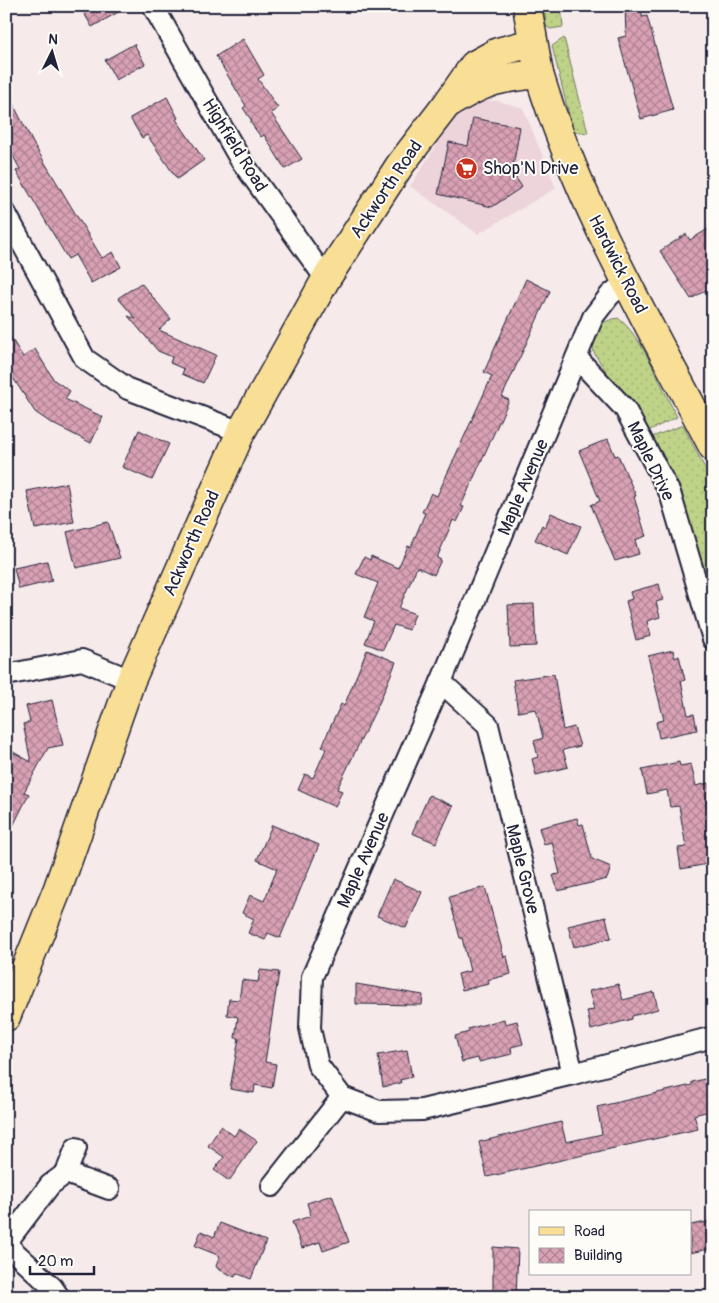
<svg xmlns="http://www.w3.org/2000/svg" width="719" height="1303" font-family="Pangolin,sans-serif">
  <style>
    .built { fill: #edd4da }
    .grass { fill: url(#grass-dots); stroke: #707a62 }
    .building { fill: url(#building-cross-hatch); stroke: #22223b }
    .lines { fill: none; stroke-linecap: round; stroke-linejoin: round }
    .minor-casing { stroke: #22223b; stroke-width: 24 }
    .primary-casing { stroke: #22223b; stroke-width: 31 }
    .trunk-casing { stroke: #22223b; stroke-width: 31 }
    .minor { stroke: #fdfcf7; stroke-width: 20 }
    .primary { stroke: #f9df96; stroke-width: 28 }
    .trunk { stroke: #f9df96; stroke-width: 28 }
    .labels { text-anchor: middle; stroke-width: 4; stroke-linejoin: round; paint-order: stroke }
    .street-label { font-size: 18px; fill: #22223b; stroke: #fdfcf7 }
    .poi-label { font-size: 18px; fill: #22223b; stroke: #fdfcf7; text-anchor: start }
  </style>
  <defs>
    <pattern id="grass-dots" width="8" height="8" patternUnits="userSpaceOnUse" patternTransform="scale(1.25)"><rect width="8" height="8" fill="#bed388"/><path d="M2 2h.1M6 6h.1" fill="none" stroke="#a3b576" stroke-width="1.8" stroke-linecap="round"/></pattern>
    <pattern id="building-cross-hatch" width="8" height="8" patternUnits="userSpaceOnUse" patternTransform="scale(1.25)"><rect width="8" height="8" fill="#d9a1b4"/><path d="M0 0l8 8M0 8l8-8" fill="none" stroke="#b08394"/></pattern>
  </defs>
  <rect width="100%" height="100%" fill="#f6eaea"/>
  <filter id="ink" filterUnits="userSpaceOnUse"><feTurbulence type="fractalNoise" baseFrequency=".02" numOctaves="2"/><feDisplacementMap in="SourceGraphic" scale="10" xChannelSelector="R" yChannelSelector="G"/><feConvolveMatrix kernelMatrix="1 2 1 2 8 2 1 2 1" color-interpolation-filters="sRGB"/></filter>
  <g filter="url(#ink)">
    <polygon class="built" points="482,101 498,101 523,108 556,188 478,234 410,186 455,117"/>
    <g class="grass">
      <polygon points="544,6 561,6 563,27 550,29 546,26"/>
      <polygon points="564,38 588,133 573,131 552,46"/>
      <path d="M 618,318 C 644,338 661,387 677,417 L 646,432 L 594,353 C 589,332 597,322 618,318 Z"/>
      <polygon points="683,425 713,484 713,626 687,530 652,437"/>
    </g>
    <g class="building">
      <polygon points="80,6 129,6 92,27"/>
      <polygon points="625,6 642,6 642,17 647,16 673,110 641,119 618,38 626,36"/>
      <polygon points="243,39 264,75 258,79 278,108 271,113 302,159 285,169 264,135 261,137 250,122 252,121 243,108 246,106 216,56"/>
      <polygon points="134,44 145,64 116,80 105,60"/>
      <polygon points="6,90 33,143 102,258 113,252 121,267 91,283 75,255 68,259 16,171 20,169 6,143"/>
      <polygon points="167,97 178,118 176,119 204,160 177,179 147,135 142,138 130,118"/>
      <polygon points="473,118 520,127 512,172 522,187 492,207 438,194 449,142 468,146"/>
      <polygon points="713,226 713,286 691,299 660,251 686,234 690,240"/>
      <polygon points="526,279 550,291 502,397 509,400 461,506 464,507 457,522 453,520 437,558 441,560 434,575 417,567 399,608 415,614 409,630 394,625 383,650 365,643 374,621 364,617 378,583 356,574 364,557 370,560 371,556 398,568 408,546 411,547 425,513 422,512 431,493 437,496 492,376 484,372"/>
      <polygon points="141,283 171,319 159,330 216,355 203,383 182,374 184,369 170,363 172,357 158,351 128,316 136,319 118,298"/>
      <polygon points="6,330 23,357 35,349 54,380 70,391 65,399 103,417 91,443 51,423 35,412 6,367"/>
      <polygon points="139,430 169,444 152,480 122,467"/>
      <polygon points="608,439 615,456 618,455 636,496 634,497 646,536 635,540 639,554 615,561 591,505 600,501 579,451"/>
      <polygon points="67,483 74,522 35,529 27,491"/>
      <polygon points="551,513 581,526 568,555 535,540 542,525 545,527"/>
      <polygon points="108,522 120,558 76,568 67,532"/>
      <polygon points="47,561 52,581 19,589 14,568"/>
      <polygon points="659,584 663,600 656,602 660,617 647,621 651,636 636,640 626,601 632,599 630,592"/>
      <polygon points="534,604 536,646 510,647 508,605"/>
      <polygon points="367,650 396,662 380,701 337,789 342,791 335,807 298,790 305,774 313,778 326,749 322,747 328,732 341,704 344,706"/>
      <polygon points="673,650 675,658 679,656 685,680 681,681 688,715 694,714 697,730 659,738 656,722 664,720 648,656"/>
      <polygon points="554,674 563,730 574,727 580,746 563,750 568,767 536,775 532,759 538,757 534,741 543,738 536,709 518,712 513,680"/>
      <polygon points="52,700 63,745 48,748 24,792 29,794 6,840 6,748 31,762 23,724 30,722 26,706"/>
      <polygon points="679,762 680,766 691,764 696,786 708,783 712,799 706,800 713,840 713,863 681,869 678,848 686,847 679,806 670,807 667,790 647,794 642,770"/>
      <polygon points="429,795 453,806 436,843 412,833"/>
      <polygon points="577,818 579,825 583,824 592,859 611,867 607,879 558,891 553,875 560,874 552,842 544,844 539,828"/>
      <polygon points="272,825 319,845 280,938 268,933 265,940 248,933 254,919 242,913 250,895 264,901 277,869 257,860"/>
      <polygon points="393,879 422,892 406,928 377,916"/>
      <polygon points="485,887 504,957 507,956 511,974 488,980 489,984 462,990 458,974 470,971 462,938 460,938 449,897"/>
      <polygon points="606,917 611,938 574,947 568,926"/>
      <polygon points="260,970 279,972 265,1062 276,1064 272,1088 255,1085 254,1093 230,1089 239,1038 235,1038 238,1017 227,1015 229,999 239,1000 242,980 258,982"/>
      <polygon points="356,984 423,995 422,1005 356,1004"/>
      <polygon points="618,984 623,1000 654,992 658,1009 632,1016 632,1019 591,1030 587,1011 594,1010 589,991"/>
      <polygon points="504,1019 505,1024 517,1021 523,1044 511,1047 512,1054 479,1062 478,1058 462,1062 455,1036 469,1032 468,1029"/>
      <polygon points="407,1050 412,1077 400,1080 401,1083 383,1087 378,1055"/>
      <polygon points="713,1077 713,1110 694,1115 698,1129 487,1177 479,1142 561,1122 566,1142 602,1134 597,1107 692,1085 692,1082"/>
      <polygon points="221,1126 234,1136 239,1129 257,1141 229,1181 214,1170 224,1157 208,1146"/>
      <polygon points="332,1195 349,1242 323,1251 320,1242 302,1248 292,1222 311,1216 307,1203"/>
      <polygon points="713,1221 713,1248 690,1253 690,1225"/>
      <polygon points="220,1223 266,1241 251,1279 236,1273 235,1277 218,1269 216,1266 220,1256 195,1246 201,1231 214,1237"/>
      <polygon points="493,1247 518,1249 516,1297 493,1297"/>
    </g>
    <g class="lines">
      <defs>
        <g id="minor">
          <polyline points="153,6 240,159 326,279"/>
          <polyline points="6,214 85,359 128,389 241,432"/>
          <polyline points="627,281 610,295 593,317 441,682 312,977 310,1028 318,1065 342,1097 379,1111 422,1110 573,1074 713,1037"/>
          <polyline points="577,358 625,409 670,493 713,639"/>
          <polyline points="6,675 82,660 131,680"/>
          <polyline points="441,682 488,725 573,1074"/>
          <polyline points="66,1173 76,1148"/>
          <polyline points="272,1186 342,1097"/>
          <polyline points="6,1243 50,1185 66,1173 109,1189"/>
          <polyline points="6,1244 52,1287 59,1297"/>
        </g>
        <path id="primary" d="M 539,74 C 579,206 650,325 713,447"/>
        <g id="trunk">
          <path d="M 453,101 C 488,80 499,78 539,74 L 527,6"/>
          <polyline points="6,1017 58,888 131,680 241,432 326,279 400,165 447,104 474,65 498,52 532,43"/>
        </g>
      </defs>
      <use href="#minor" class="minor-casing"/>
      <use href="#primary" class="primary-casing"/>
      <use href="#trunk" class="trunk-casing"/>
      <use href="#minor" class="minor"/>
      <use href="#primary" class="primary"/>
      <use href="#trunk" class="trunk"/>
    </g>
  </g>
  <defs>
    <symbol id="supermarket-disc" viewBox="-11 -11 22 22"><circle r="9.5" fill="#c8321e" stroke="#fdfcf7"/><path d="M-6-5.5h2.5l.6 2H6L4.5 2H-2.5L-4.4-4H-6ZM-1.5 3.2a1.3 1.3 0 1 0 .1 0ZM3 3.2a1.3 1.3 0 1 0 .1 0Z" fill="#fff"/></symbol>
  </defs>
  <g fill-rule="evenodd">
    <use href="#supermarket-disc" x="454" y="156" width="25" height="25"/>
  </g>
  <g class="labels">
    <g class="street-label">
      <text transform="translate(235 145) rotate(58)" y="6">Highfield Road</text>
      <text transform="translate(386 189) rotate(-56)" y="6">Ackworth Road</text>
      <text transform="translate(618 264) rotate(63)" y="6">Hardwick Road</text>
      <text transform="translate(651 461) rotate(64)" y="6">Maple Drive</text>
      <text transform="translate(523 487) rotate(-67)" y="6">Maple Avenue</text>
      <text transform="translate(191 543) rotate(-66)" y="6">Ackworth Road</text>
      <text transform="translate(363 860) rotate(-66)" y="6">Maple Avenue</text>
      <text transform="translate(523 869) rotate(76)" y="6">Maple Grove</text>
    </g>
    <g class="poi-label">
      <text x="483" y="174">Shop'N Drive</text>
    </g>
  </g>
  <rect width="719" height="1303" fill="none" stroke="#fdfcf7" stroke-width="25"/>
  <rect x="12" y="12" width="694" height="1278" fill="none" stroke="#22223b" stroke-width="2" filter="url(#ink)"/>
  <rect x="529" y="1210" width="162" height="65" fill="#fdfcf7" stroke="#a5a5ac"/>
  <rect x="539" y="1227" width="25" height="8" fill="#f9df96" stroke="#a5a5ac"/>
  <text x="574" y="1236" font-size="15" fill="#22223b">Road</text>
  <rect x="539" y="1248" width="25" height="15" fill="url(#building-cross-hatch)" stroke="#a5a5ac"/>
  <text x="574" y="1260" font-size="15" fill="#22223b">Building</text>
  <g transform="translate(52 52) rotate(5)" stroke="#fdfcf7" stroke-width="4" paint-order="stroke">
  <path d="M0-4L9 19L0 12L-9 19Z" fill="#22223b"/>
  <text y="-8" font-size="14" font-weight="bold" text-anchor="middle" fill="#22223b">N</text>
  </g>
  <path d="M30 1266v8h64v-8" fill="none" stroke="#22223b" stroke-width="2.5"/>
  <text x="38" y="1266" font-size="15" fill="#22223b" stroke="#fdfcf7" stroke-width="4" paint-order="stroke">20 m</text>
</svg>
